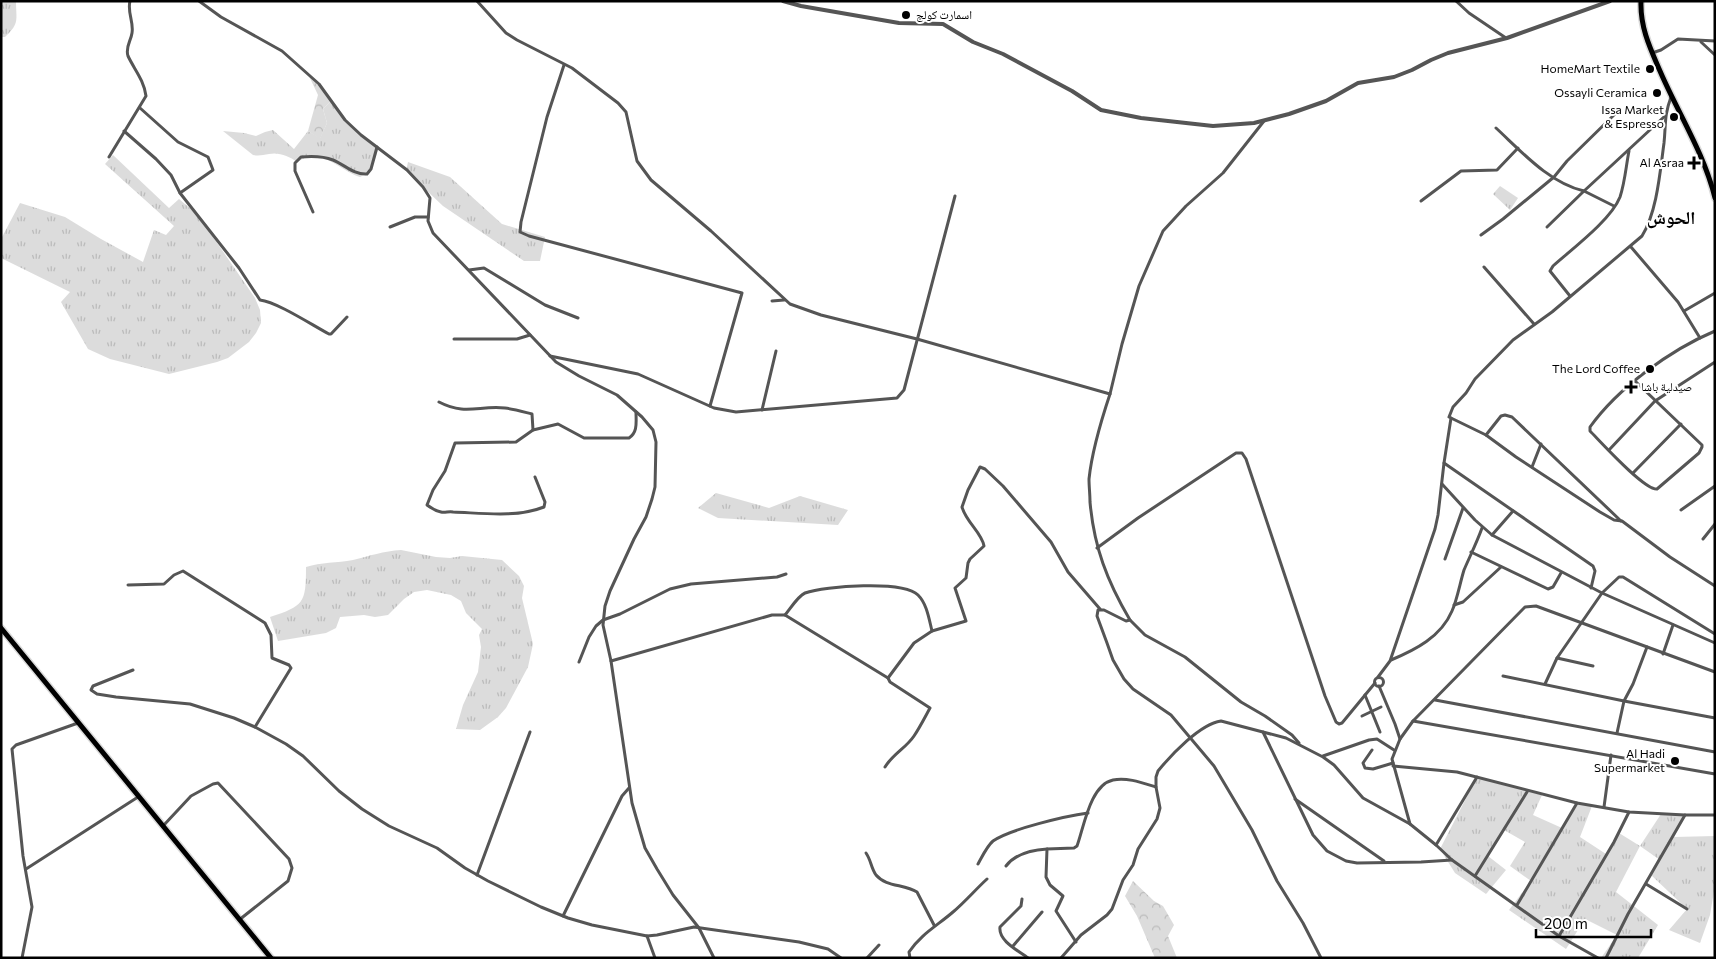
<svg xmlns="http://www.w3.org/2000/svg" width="1716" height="959" font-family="Commissioner,'Noto Naskh Arabic',sans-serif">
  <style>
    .grass { fill: url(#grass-tufts) }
    .forest { fill: url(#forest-crowns) }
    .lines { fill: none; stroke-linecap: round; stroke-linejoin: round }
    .primary-casing { stroke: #dbdbdb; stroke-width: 8 }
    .minor { stroke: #555; stroke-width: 3 }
    .tertiary { stroke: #555; stroke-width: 4 }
    .primary { stroke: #000; stroke-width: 5 }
    .poi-dot { fill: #000; stroke: #fff; stroke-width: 2 }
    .labels { text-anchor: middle; stroke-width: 4; stroke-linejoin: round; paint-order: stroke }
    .poi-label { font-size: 12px; fill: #000; stroke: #fff; text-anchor: end }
    .district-label { font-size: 18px; font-weight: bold; fill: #000; stroke: #fff }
  </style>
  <defs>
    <pattern id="grass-tufts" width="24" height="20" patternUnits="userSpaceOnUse" patternTransform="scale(1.25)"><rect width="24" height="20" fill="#dcdcdc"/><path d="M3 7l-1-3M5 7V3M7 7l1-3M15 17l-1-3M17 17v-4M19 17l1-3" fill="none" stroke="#bbb"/></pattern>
    <pattern id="forest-crowns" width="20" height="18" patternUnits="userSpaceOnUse" patternTransform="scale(1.25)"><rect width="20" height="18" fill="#dcdcdc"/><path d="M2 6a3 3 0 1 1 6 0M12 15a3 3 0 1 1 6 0" fill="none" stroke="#bbb"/></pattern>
  </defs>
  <rect width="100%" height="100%" fill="#fff"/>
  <g class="grass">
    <path d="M 1,1 L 16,1 C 16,20 20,23 5,37 L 1,37 Z"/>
    <path d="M 332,100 L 352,127 L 378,150 C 374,162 372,172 360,177 C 344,172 328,155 312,156 C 307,156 301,160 297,162 C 289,156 279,152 269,154 C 263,155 259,156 253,155 L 223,131 L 244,133 L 256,136 L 265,132 L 273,130 L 294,149 L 308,131 L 320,138 L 327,123 L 323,109 Z"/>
    <polygon points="113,155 169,208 179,199 198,215 255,298 260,310 261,323 256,333 249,342 228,358 217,362 169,374 110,359 88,349 61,302 70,292 1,258 1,239 20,203 65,217 101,239 143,262 154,230 166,235 174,226 105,164"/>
    <polygon points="408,162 450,177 502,224 545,237 540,261 524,261 443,206 406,171"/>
    <polygon points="1500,186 1518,198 1510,210 1493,194"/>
    <polygon points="716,493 769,508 800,496 848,510 838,525 718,518 698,508"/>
    <path d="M 401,550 L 436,557 L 450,558 L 462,556 L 502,560 L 519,576 L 524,586 L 522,598 L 533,644 L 528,667 L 506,708 L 498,717 L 480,730 L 456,729 L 463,705 L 478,672 L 481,647 L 479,635 L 482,629 L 466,613 L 461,601 L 451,595 L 427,590 L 414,592 L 404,599 L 388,615 L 375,617 L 364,615 L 340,617 L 336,628 L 326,633 L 278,641 L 270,617 C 304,606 306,603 306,567 C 321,562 337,563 353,560 C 369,556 384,551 401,550 Z"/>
    <polygon points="1477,777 1542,795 1533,815 1562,828 1577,803 1592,806 1580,837 1606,854 1619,833 1640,846 1661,814 1685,815 1674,837 1715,836 1715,885 1710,915 1700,943 1669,930 1687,909 1651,875 1660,860 1640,846 1616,892 1658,925 1638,958 1601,958 1617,935 1585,919 1566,949 1509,910 1531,881 1510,866 1525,842 1504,830 1488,856 1506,870 1486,894 1455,873 1440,849"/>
  </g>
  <g class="forest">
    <polygon points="309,76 332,100 323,109 327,123 320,139 308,131 318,95"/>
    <polygon points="1133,881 1154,901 1163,906 1174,925 1168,936 1177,958 1155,958 1137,916 1125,896"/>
  </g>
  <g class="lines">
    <defs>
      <g id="primary">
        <path d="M 1641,1 C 1640,27 1650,48 1660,71 C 1678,113 1704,153 1715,198"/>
        <polyline points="1,628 271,958"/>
      </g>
    </defs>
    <use href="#primary" class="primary-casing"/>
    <g class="minor">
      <polyline points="199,1 221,17 282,51 319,84 345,120 361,135 407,170 423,187 430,198 428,221 433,233 556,362 579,376 617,395 642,417 653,430 656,442 655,487 652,499 646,517 634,539 610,591 605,606 603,625 611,661 632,803 640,831 645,848 657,869 673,895 699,928 714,958"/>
      <polyline points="477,1 506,33 517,40 572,68 618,103 626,112 637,161 651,180 711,231 790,304 821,315 917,339 1110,394 1122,344 1139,286 1163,231 1186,206 1223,173 1264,121"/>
      <polyline points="1456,1 1469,13 1506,38"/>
      <polyline points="1701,42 1715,55"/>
      <polyline points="1652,53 1661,50 1678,39 1715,41"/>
      <polyline points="564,65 547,117 521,222 520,232 529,236 742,293 710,406"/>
      <polyline points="140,108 178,142 208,157 213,170 180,193"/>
      <path d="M 1496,128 C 1521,151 1549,183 1584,191 L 1665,116"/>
      <path d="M 124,131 L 156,159 L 171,175 L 180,193 L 239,268 L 260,300 C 277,302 312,325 329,334 L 331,334 L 347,317"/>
      <path d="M 109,157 L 146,96 C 144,80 134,69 128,56 C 125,47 131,41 132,33 C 134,22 127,12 130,1"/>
      <polyline points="1421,201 1461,171 1497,170 1518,148"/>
      <path d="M 313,212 L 295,171 L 295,163 L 301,157 C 312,156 323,156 333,160 C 345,165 354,175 367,174 L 371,169 L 377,147"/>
      <polyline points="390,227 415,217 428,217"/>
      <polyline points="1547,227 1584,191 1614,206"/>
      <polyline points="1481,235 1503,219 1554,177 1567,161 1616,113"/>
      <polyline points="1631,247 1678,302 1700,338"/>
      <polyline points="1484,267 1534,324"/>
      <polyline points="469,270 484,268 545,305 578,318"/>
      <path d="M 1570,296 L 1550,271 L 1553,266 C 1572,249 1611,220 1620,197 C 1625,182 1626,166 1629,151"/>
      <polyline points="772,301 784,300"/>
      <polyline points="1684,311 1715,293"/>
      <polyline points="454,339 517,339 530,335"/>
      <polyline points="550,356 638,374 714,408 736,412 897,398 904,390 955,196"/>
      <path d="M 1635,381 L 1702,445 L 1702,447 L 1699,453 L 1657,489 C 1644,490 1601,442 1590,431 L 1590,427 C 1618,388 1670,350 1715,331"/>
      <path d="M 1110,394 C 1101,421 1092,450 1089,479 C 1089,487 1090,494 1090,502 C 1094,547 1107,581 1130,620 L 1126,621 L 1104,610 L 1098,610 L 1097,616 L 1107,643 L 1113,660 L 1124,679 L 1133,689 L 1171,715 L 1214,766 L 1252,830 L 1277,881 L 1303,923 L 1321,958"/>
      <path d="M 439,402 C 466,416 479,405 505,408 C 514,409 524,412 532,414 L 533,430"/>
      <polyline points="762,410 776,351"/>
      <polyline points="1451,418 1486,435 1516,457 1600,512 1614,520 1622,521 1670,557 1715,586"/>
      <polyline points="1486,435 1501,416 1505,415 1512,417 1621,521"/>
      <polyline points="1609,450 1655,401 1715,362"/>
      <polyline points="1444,463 1593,566 1595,571 1591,588"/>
      <polyline points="1532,467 1541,444"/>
      <polyline points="1633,473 1681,424"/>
      <path d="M 535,477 L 545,502 L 544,507 C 516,518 482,513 453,512 C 449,511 445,513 441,512 C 436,511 431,508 427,505 L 433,490 L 445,471 L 455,443 L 516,442 L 533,430 L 558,424 L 584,438 L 629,438 C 638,432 636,422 636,412"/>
      <polyline points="1442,484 1475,520 1492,535 1602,593 1715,643"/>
      <polyline points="1681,510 1715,486"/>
      <polyline points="1492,535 1513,511"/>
      <polyline points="1703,539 1715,524"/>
      <polyline points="1097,548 1138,518 1236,453 1242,453 1246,459 1325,696 1336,722 1339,724 1342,723 1375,683"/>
      <polyline points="1471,552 1548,589 1553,587 1561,573"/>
      <polyline points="1445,559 1463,508"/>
      <polyline points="128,585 164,584 174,575 183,571 265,623 271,635 272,658 289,665 291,668 255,727"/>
      <polyline points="1454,605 1463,602 1501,567"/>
      <path d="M 785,615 C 790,609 798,596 805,593 C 825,586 903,580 918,595 C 927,604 929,619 932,631"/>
      <polyline points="1130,620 1145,635 1185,657 1241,702 1265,716 1292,735 1299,743"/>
      <polyline points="1663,654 1673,625"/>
      <polyline points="1557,658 1593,666"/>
      <path d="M 1391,660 C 1415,650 1441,637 1452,611 C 1457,600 1460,583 1464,570 C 1470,556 1477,542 1482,528"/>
      <path d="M 611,661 L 772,615 L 785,615 L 888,678 L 890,682 L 930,708 C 925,717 920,727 914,736 C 906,748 893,754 885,767"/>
      <polyline points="579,662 589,637 596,626 603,620 620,614 670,589 691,584 777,577 786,574"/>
      <polyline points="133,670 93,686 91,690 97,694 116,697 190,704 234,718 255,727 286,744 303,756 339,791 362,809 389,826 437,848 465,868 488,881 541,907 568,918 592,925 647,936 657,935 694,927 799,942 828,949 841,958"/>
      <polyline points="1503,676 1624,701 1715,718"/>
      <path d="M 1378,677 L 1390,661 L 1435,529 L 1438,515 L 1444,463 L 1451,418 L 1449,417 L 1453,407 L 1466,393 L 1475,379 L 1513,340 L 1552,312 L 1642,236 C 1657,212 1660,172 1664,143 C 1666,124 1664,116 1671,97"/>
      <circle cx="1379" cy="682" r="4.5"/>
      <path d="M 888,678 L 914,643 L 932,631 L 966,621 L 955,588 L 966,578 L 968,563 L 970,559 L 984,546 C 982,533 966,522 962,507 L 968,490 L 980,467 L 985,469 L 1003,486 L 1051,542 L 1068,572 L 1100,609"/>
      <polyline points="1545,684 1557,658 1602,593 1619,577 1623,577 1715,634"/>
      <polyline points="1379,686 1395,724 1400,739"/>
      <polyline points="1365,695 1380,732"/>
      <polyline points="1435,700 1715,752"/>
      <polyline points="1362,716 1381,707"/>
      <polyline points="1413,721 1715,774"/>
      <polyline points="1263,732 1313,835 1327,851 1346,861 1357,863 1421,862 1452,860"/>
      <polyline points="1617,733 1624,701 1633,684 1647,647"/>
      <polyline points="1372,750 1363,763 1365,768 1373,769 1393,763"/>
      <polyline points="1323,756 1369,740 1377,739 1394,750"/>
      <polyline points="1393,766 1457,772 1577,803 1629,812 1685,815 1715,815"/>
      <polyline points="1295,799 1384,861"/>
      <polyline points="1604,807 1611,755"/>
      <polyline points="1410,824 1392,759 1400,739 1413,721 1525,607 1536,606 1715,672"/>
      <polyline points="163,826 191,796 213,784 218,783 289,859 292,868 288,881 239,920"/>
      <polyline points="1436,845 1477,777"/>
      <path d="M 866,853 C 871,860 871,868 876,875 C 886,887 904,884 917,892 L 934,925"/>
      <path d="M 978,864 C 982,857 987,846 993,841 C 1010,829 1066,816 1088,813"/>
      <path d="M 1006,866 C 1015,854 1032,850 1047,849"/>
      <polyline points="26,869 138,797"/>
      <polyline points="477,875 530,732"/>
      <polyline points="1475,876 1527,792"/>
      <polyline points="1646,884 1687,909"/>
      <path d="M 1022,899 L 1021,906 L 1000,927 C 998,941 1019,951 1028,958"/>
      <polyline points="1517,905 1577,803"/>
      <polyline points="563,916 622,796 629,788"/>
      <polyline points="647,936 655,958"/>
      <polyline points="1559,936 1614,842 1629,812"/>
      <path d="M 1076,942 L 1056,911 L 1063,896 L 1050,885 L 1046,877 L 1047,849 L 1074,848 L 1077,846 C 1084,827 1090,785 1113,780 C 1127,777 1143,783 1156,787"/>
      <polyline points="1013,946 1042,912"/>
      <polyline points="22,958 32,907 23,856 12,749 16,745 78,723"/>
      <polyline points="867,958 879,945"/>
      <path d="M 910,958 L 909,952 C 920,935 938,925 953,912 C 965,902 975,890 987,879"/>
      <path d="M 1061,958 L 1081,935 L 1107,915 L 1112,909 L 1123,880 L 1133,865 L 1138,849 L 1157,819 L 1160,808 L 1156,787 L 1156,777 L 1158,771 C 1171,755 1200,724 1221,721 L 1286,738 L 1323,757 L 1334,765 L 1363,798 L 1410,824 L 1436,845 L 1452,860 L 1559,936 L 1598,958"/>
      <polyline points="1606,958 1628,914 1685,815"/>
    </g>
    <polyline class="tertiary" points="783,1 801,6 899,23 943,24 973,42 1003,54 1072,91 1101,110 1141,118 1213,126 1254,123 1289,114 1326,101 1358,83 1394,77 1412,70 1431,60 1448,53 1507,38 1610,1"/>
    <use href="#primary" class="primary"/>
  </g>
  <g class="poi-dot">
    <circle cx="906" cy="15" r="5"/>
    <circle cx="1650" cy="69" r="5"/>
    <circle cx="1657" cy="93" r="5"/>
    <circle cx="1674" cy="117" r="5"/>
    <path d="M1691.5 155.5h5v5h5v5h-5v5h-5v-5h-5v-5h5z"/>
    <circle cx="1650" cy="369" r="5"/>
    <path d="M1628.5 379.5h5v5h5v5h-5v5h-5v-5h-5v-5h5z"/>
    <circle cx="1675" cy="761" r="5"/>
  </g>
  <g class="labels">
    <g class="poi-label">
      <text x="916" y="19" text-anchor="start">اسمارت كولج</text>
      <text x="1640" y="73">HomeMart Textile</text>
      <text x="1647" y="97">Ossayli Ceramica</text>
      <text x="1664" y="114">Issa Market<tspan x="1664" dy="14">&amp; Espresso</tspan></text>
      <text x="1684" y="167">Al Asraa</text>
      <text x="1640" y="373">The Lord Coffee</text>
      <text x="1641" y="391" text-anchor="start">صيدلية باشا</text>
      <text x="1665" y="758">Al Hadi<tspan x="1665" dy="14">Supermarket</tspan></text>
    </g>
    <g class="district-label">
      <text x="1671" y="224">الحوش</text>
    </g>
  </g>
  <rect width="1716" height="959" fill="none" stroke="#000000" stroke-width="5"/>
  <path d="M1536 929v8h115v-8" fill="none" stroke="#000000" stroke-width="2.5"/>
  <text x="1544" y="929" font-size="15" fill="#000000" stroke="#ffffff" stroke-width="4" paint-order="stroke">200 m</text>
</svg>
